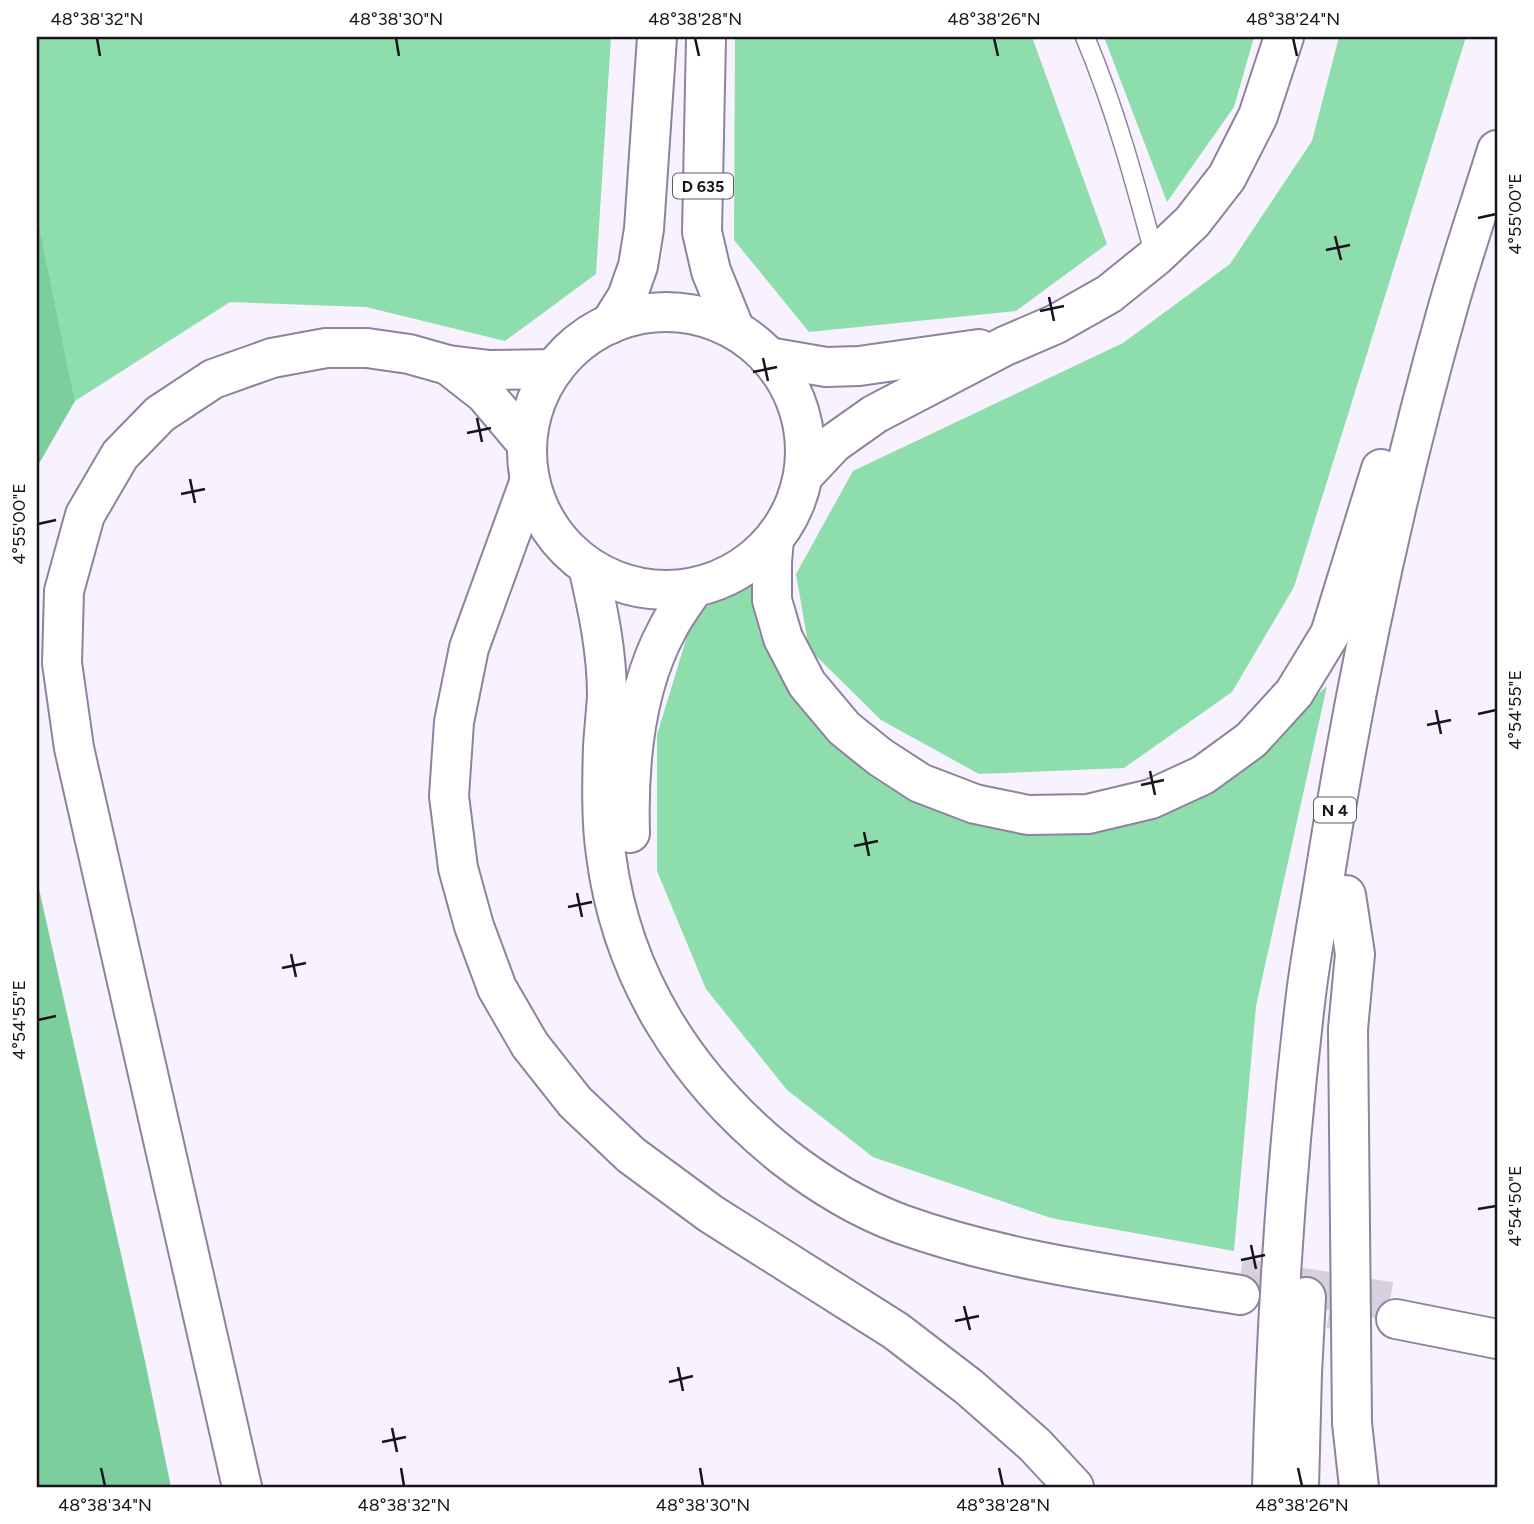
<svg xmlns="http://www.w3.org/2000/svg" width="1534" height="1524" font-family="Figtree,sans-serif">
  <style>
    .green { fill: #8eddad }
    .forest { fill: #7ccf9d }
    .lines { fill: none; stroke-linecap: round; stroke-linejoin: round }
    .primary-tunnel { stroke: #d6d1dc; stroke-width: 38; stroke-dasharray: 38 19; stroke-linecap: butt }
    .trunk-tunnel { stroke: #d6d1dc; stroke-width: 38; stroke-dasharray: 38 19; stroke-linecap: butt }
    .service-casing { stroke: #8e829e; stroke-width: 21 }
    .secondary-casing { stroke: #8e829e; stroke-width: 42 }
    .primary-casing { stroke: #8e829e; stroke-width: 42 }
    .trunk-casing { stroke: #8e829e; stroke-width: 42 }
    .service { stroke: #fff; stroke-width: 18 }
    .secondary { stroke: #fff; stroke-width: 38 }
    .primary { stroke: #fff; stroke-width: 38 }
    .trunk { stroke: #fff; stroke-width: 38 }
    .ticks { fill: none; stroke: #18141e; stroke-width: 2.5 }
    .labels { text-anchor: middle; stroke-width: 7; stroke-linejoin: round; paint-order: stroke }
    .shield { fill: #fff; stroke: #5d5a62; stroke-width: 2 }
    .shield-label { font-size: 16px; font-weight: bold; fill: #18141e }
    .neatline { fill: none; stroke: #18141e; stroke-width: 2.5 }
    .ticks-label { font-size: 18px; text-anchor: middle; fill: #18141e }
  </style>
  <rect width="100%" height="100%" fill="#f7f2fe"/>
  <g class="green">
    <polygon points="37,37 611,37 596,274 505,341 366,307 230,302 75,401 37,215"/>
    <polygon points="735,37 1032,37 1107,244 1016,311 809,332 734,240"/>
    <polygon points="1104,37 1254,37 1234,107 1167,202"/>
    <polygon points="1339,37 1466,37 1294,587 1232,692 1124,768 979,774 881,720 809,649 796,574 853,471 1123,343 1230,264 1312,141"/>
    <polygon points="761,579 784,671 985,824 1219,783 1327,686 1256,1006 1234,1251 1051,1218 873,1157 787,1090 706,989 657,871 657,735 694,613"/>
  </g>
  <g class="forest">
    <polygon points="37,215 75,401 37,467"/>
    <polygon points="37,880 145,1361 171,1487 37,1487"/>
  </g>
  <g class="lines">
    <polyline class="primary-tunnel" points="1240,1277 1397,1302"/>
    <polyline class="trunk-tunnel" points="1273,1301 1396,1319"/>
    <defs>
      <path id="service" d="M 1085,37 C 1115,108 1135,182 1155,257"/>
      <g id="secondary">
        <circle cx="666" cy="451" r="139"/>
        <polyline points="768,357 826,367 859,366 979,349"/>
        <polyline points="448,365 485,394 527,444"/>
        <polyline points="804,475 834,443 875,414 1005,346 1056,324 1109,294 1155,257 1192,222 1227,177 1258,116 1284,37"/>
        <polyline points="242,1487 74,748 62,663 64,591 85,515 120,455 160,414 213,379 272,358 326,348 367,348 409,354 448,365 490,370 554,369"/>
      </g>
      <g id="primary">
        <polyline points="706,37 702,232 711,271 735,330"/>
        <polyline points="610,324 627,297 638,266 644,229 657,37"/>
      </g>
      <g id="trunk">
        <polyline points="530,480 469,648 454,722 449,796 458,868 474,926 497,988 530,1045 575,1102 631,1155 711,1214 896,1331 969,1387 1035,1445 1074,1487"/>
        <polyline points="774,539 772,562 772,600 783,638 807,684 844,728 880,757 920,783 975,804 1028,815 1088,814 1151,799 1203,775 1251,740 1294,693 1330,634 1381,469"/>
        <path d="M 588,567 C 598,609 607,652 607,696 C 606,713 604,730 603,747 C 602,781 601,821 606,855 C 622,978 687,1079 783,1156 C 819,1184 858,1208 901,1224 C 1010,1263 1126,1276 1240,1295"/>
        <path d="M 630,833 C 628,766 635,688 668,628 C 675,614 685,601 694,588"/>
        <polyline points="1346,895 1355,954 1348,1029 1352,1423 1359,1487"/>
        <polyline points="1396,1319 1497,1339"/>
        <path d="M 1272,1487 C 1276,1325 1286,1164 1305,1003 C 1310,958 1319,913 1326,868 C 1356,679 1396,491 1448,307 C 1463,254 1481,202 1497,150"/>
        <polyline points="1299,1487 1302,1373 1306,1297"/>
      </g>
    </defs>
    <use href="#service" class="service-casing"/>
    <use href="#secondary" class="secondary-casing"/>
    <use href="#primary" class="primary-casing"/>
    <use href="#trunk" class="trunk-casing"/>
    <use href="#service" class="service"/>
    <use href="#secondary" class="secondary"/>
    <use href="#primary" class="primary"/>
    <use href="#trunk" class="trunk"/>
  </g>
  <path class="ticks" d="M 97,38 L 100,56M 396,38 L 399,56M 695,38 L 699,56M 994,38 L 998,56M 1293,38 L 1297,56M 1478,218 L 1496,214M 1335,236 L 1341,260M 1326,250 L 1350,245M 1049,297 L 1054,321M 1040,311 L 1064,306M 763,358 L 768,381M 753,372 L 777,367M 477,418 L 482,442M 467,433 L 491,428M 190,479 L 195,503M 181,494 L 205,489M 38,524 L 56,520M 1436,710 L 1441,734M 1478,714 L 1496,710M 1427,725 L 1451,720M 1150,771 L 1155,795M 1141,785 L 1164,780M 864,832 L 869,856M 854,846 L 878,841M 577,893 L 582,917M 568,907 L 592,902M 291,954 L 296,977M 282,968 L 306,963M 38,1020 L 56,1016M 1478,1209 L 1496,1206M 1251,1245 L 1256,1269M 1241,1260 L 1265,1255M 964,1306 L 970,1330M 955,1321 L 979,1316M 678,1367 L 683,1391M 669,1382 L 693,1376M 392,1428 L 397,1452M 382,1442 L 406,1437M 101,1468 L 105,1486M 401,1468 L 404,1486M 700,1468 L 703,1486M 999,1468 L 1003,1486M 1298,1468 L 1302,1486"/>
  <g class="labels">
    <g class="shield">
      <rect x="673" y="173.5" width="60" height="25" rx="5"/>
      <rect x="1314" y="797.5" width="42" height="25" rx="5"/>
    </g>
    <g class="shield-label">
      <text x="703" y="192">D 635</text>
      <text x="1335" y="816">N 4</text>
    </g>
  </g>
  <rect width="1534" height="1524" fill="none" stroke="#ffffff" stroke-width="77"/>
  <rect x="38" y="38" width="1458" height="1448" class="neatline"/>
  <g class="ticks-label">
    <text x="97" y="25">48°38'32"N</text>
    <text x="396" y="25">48°38'30"N</text>
    <text x="695" y="25">48°38'28"N</text>
    <text x="994" y="25">48°38'26"N</text>
    <text x="1293" y="25">48°38'24"N</text>
    <text transform="translate(1515 214) rotate(-90)" y="6">4°55'00"E</text>
    <text transform="translate(19 524) rotate(-90)" y="6">4°55'00"E</text>
    <text transform="translate(1515 710) rotate(-90)" y="6">4°54'55"E</text>
    <text transform="translate(19 1020) rotate(-90)" y="6">4°54'55"E</text>
    <text transform="translate(1515 1206) rotate(-90)" y="6">4°54'50"E</text>
    <text x="105" y="1511">48°38'34"N</text>
    <text x="404" y="1511">48°38'32"N</text>
    <text x="703" y="1511">48°38'30"N</text>
    <text x="1003" y="1511">48°38'28"N</text>
    <text x="1302" y="1511">48°38'26"N</text>
  </g>
</svg>
